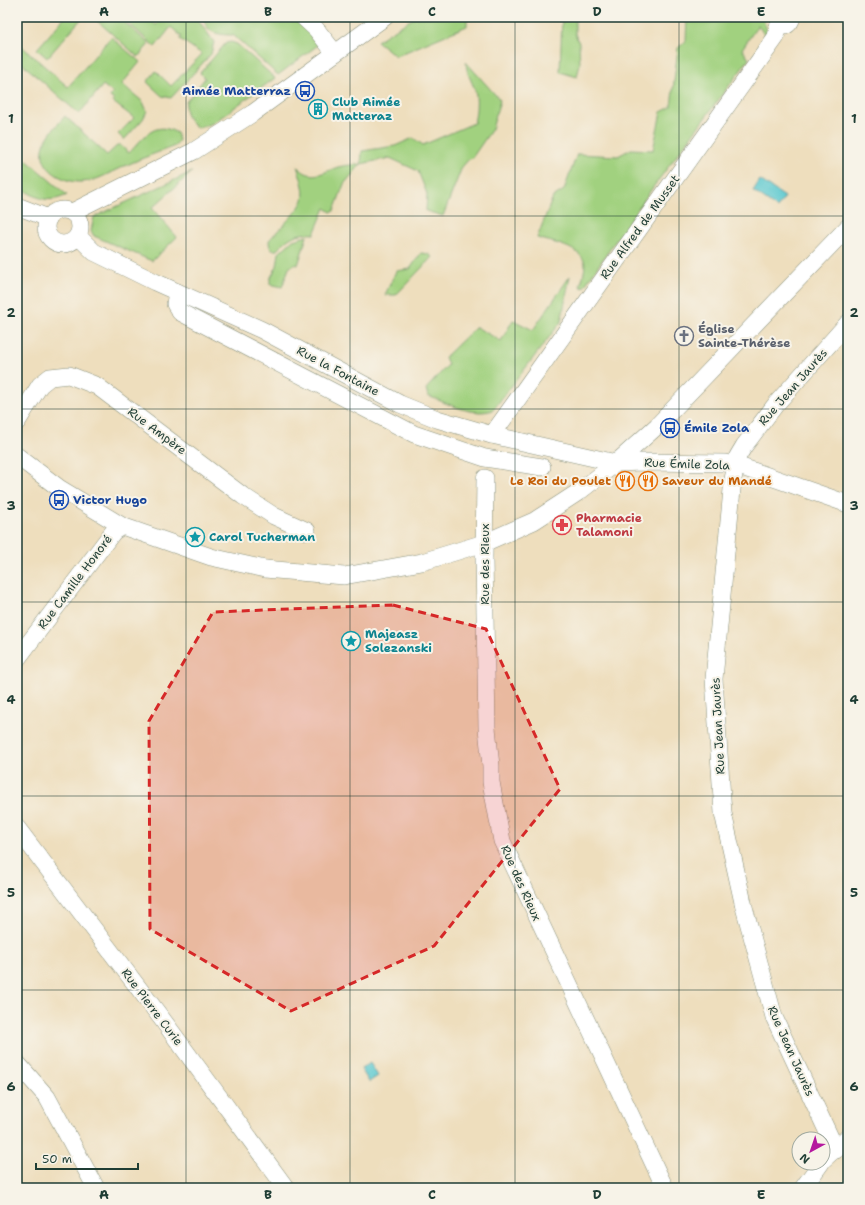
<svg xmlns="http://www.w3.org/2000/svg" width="865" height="1205" font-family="'Shantell Sans',sans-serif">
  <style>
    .green { fill: #a1d17f; stroke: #60875a }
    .water { fill: #5cc9d0; stroke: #3e8382 }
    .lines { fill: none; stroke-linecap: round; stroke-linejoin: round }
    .minor-casing { stroke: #868e78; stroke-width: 18 }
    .minor { stroke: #fff; stroke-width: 17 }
    .marked { fill: #d62828; fill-opacity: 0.2; stroke: #d62828; stroke-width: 3; stroke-dasharray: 8 5; stroke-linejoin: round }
    .grid { fill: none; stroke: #1f3d34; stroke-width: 1; stroke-opacity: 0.55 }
    .labels { text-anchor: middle; stroke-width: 4; stroke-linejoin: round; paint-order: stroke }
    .transit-label { font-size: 12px; font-weight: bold; fill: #164399; stroke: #f7f3e8; text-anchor: start }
    .culture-label { font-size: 12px; font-weight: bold; fill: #0d838f; stroke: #f7f3e8; text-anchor: start }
    .street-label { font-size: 12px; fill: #1f3d34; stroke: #f7f3e8 }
    .worship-label { font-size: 12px; font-weight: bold; fill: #5b616d; stroke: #f7f3e8; text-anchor: start }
    .food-label { font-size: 12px; font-weight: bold; fill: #c56008; stroke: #f7f3e8; text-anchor: end }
    .health-label { font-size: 12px; font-weight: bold; fill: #be3a42; stroke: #f7f3e8; text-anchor: start }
    .neatline { fill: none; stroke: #1f3d34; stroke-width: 1.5 }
    .grid-label { font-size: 13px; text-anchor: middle; font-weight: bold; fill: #1f3d34 }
  </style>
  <rect width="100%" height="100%" fill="#f7f3e8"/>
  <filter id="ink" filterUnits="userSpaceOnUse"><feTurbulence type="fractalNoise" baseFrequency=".025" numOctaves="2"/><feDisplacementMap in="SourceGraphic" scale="8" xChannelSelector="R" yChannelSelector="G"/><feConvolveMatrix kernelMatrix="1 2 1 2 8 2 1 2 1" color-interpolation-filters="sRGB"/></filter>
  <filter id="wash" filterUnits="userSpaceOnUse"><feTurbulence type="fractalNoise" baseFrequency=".012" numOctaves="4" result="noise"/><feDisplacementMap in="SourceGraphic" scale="16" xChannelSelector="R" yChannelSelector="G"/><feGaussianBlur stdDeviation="0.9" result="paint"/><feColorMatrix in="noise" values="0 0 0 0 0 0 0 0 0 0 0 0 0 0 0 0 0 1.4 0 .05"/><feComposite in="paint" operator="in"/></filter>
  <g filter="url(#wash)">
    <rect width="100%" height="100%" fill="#eedebd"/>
    <g class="green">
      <polygon points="65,17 83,17 47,58 37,49"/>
      <polygon points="93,17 116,17 121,21 122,20 149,44 138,57"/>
      <polygon points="130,17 154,17 151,20 156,25 163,17 196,17 214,42 211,54 171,98 162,96 147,82 156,71 171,86 202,54 180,39 182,37 171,27 155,47 126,21"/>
      <path d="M 204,17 L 292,17 L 315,37 L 318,45 L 278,75 L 233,35 C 220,35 205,34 204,17 Z"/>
      <polygon points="415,17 467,17 467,26 396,56 377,41"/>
      <polygon points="562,17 575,17 575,34 579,43 580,64 577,77 560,72"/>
      <path d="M 687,17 L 762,17 L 767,30 L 765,36 L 758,25 L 742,49 L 749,59 L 651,190 L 583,288 L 580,286 C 582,280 585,271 585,264 C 582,247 550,242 537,238 L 553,197 L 564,190 L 577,154 L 618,156 L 631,149 L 653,150 L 661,112 L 671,107 L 678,48 L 686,41 Z"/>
      <polygon points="111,37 140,62 122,84 143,102 147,111 143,119 124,140 118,134 134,118 113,102 114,100 110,97 113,93 103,85 79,114 17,59 17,42 68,87"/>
      <path d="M 231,42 L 237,44 L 275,78 L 213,123 L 198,128 C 189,123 183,112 186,102 L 205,78 L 200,73 L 226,43 Z"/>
      <path d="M 466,62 L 500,100 L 492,129 L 472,158 L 469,159 L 462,167 L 443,216 L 426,211 L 427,194 L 418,171 L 390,158 L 361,164 L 344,184 L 334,211 L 331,212 L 325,208 L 314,234 C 297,232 288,237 277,250 L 272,250 C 270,248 269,245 269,241 C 270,237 299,212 303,200 C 306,190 300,176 297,166 C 311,182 323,172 338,167 C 345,165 354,165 361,164 L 362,151 L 395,146 L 413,138 L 423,145 L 474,123 C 476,114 477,104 476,95 C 474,83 466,75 466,62 Z"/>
      <path d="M 65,116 L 107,155 L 119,144 L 129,153 C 143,139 154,119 177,133 L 179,140 L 175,146 C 159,152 142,158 127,165 C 105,174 91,187 67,180 C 59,177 52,173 47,166 C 34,148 53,130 65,116 Z"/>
      <path d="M 17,152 L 67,195 C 46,205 36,197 17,186 Z"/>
      <polygon points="192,172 152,208 177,237 152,261 94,236 91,231 94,217"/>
      <polygon points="307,236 298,265 294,264 289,268 282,287 270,284 270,279 277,266 279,253 293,240"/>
      <polygon points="421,253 428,254 432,257 396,295 385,295 396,271 410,269"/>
      <path d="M 570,276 L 561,322 L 493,410 C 472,417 447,403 428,396 L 426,389 L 448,365 L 445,357 L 476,327 L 501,341 L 513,320 L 533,330 Z"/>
    </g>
    <g class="water">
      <polygon points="760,180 785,197 777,208 753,191"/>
      <polygon points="370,1063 378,1076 369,1082 361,1069"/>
    </g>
  </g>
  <g filter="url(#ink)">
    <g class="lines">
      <defs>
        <g id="minor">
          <polyline points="303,17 316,29 335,53"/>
          <path d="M 778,27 C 786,27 790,25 792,17"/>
          <polyline points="17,206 48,218"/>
          <circle cx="63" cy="227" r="17"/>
          <polyline points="72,212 194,151 253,113 385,17"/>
          <polyline points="78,236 94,252 155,282 262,330 400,404 437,419 492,435 616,463 642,462 725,463 736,465 848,504"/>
          <polyline points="177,292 175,304 180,312 414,434 485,458 542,467"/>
          <polyline points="17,422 40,385 50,377 69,375 97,386 243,496 274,516 307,531"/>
          <polyline points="492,435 776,37 778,27"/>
          <polyline points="17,456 59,488 122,526 211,557 265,569 344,576 422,562 484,543 534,521 580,491 616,463 657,426 848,227"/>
          <polyline points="485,478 484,559 487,728 491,766 491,782 502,841 665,1188"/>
          <polyline points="17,659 113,532 122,526"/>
          <polyline points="17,828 162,1019 286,1188"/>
          <polyline points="17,1063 47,1097 96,1188"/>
          <polyline points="836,1150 774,1017 744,907 723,813 714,679 733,479 738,456 744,446 776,404 848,323"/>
          <polyline points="823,1160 848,1137"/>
          <polyline points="803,1188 821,1163"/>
        </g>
      </defs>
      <use href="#minor" class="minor-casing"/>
      <use href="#minor" class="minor"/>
    </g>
  </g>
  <path class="marked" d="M 393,605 L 486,629 L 560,789 L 434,946 L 291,1011 L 150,929 L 149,721 L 213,612 Z"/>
  <path class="grid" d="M 186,17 L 186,1188M 350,17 L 350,1188M 515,17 L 515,1188M 679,17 L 679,1188M 17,216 L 848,216M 17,409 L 848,409M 17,602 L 848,602M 17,796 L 848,796M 17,990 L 848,990"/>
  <defs>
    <symbol id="bus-ring" viewBox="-11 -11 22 22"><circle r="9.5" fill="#f7f3e8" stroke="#1a4fb4" stroke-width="1.5"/><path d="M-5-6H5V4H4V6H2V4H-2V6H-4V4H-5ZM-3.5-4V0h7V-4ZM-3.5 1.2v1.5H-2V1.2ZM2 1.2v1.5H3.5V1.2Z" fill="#1a4fb4"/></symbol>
    <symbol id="building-ring" viewBox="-11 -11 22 22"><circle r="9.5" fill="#f7f3e8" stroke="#0f9aa8" stroke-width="1.5"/><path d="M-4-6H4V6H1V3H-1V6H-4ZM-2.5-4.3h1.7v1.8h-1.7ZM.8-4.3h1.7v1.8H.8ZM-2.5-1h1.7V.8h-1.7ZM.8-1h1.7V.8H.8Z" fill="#0f9aa8"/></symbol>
    <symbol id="church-ring" viewBox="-11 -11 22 22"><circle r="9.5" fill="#f7f3e8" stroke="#6b7280" stroke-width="1.5"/><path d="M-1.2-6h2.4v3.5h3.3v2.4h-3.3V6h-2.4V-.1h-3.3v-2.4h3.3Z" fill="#6b7280"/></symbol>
    <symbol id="restaurant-ring" viewBox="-11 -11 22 22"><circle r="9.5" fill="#f7f3e8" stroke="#e8710a" stroke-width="1.5"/><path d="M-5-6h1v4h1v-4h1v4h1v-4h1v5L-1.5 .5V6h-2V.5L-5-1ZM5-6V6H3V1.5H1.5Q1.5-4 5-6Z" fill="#e8710a"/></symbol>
    <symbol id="pharmacy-ring" viewBox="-11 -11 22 22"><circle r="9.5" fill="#f7f3e8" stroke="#e0444e" stroke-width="1.5"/><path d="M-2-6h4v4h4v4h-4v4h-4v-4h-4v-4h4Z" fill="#e0444e"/></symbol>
    <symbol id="sight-ring" viewBox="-11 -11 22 22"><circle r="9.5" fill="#f7f3e8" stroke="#0f9aa8" stroke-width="1.5"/><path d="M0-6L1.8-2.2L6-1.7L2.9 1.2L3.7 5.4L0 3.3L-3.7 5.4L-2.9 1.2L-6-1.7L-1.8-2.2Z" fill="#0f9aa8"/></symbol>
  </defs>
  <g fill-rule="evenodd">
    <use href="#bus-ring" x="294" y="80" width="22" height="22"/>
    <use href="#building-ring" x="307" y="98" width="22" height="22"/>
    <use href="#church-ring" x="673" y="325" width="22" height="22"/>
    <use href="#bus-ring" x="659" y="417" width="22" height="22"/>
    <use href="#restaurant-ring" x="614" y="470" width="22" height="22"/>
    <use href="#restaurant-ring" x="637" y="470" width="22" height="22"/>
    <use href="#bus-ring" x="48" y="489" width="22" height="22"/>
    <use href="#pharmacy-ring" x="551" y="514" width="22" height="22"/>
    <use href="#sight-ring" x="184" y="526" width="22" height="22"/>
    <use href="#sight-ring" x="340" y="630" width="22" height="22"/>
  </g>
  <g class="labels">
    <g class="transit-label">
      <text x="291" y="95" text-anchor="end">Aimée Matterraz</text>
      <text x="684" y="432">Émile Zola</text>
      <text x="73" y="504">Victor Hugo</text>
    </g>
    <g class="culture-label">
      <text x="332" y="106">Club Aimée<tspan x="332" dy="14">Matteraz</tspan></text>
      <text x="209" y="541">Carol Tucherman</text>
      <text x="365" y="638">Majeasz<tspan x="365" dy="14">Solezanski</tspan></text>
    </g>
    <g class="street-label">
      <text transform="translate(640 227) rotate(-54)" y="4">Rue Alfred de Musset</text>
      <text transform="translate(338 371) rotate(28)" y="4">Rue la Fontaine</text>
      <text transform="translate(793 387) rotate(-49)" y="4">Rue Jean Jaurès</text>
      <text transform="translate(157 431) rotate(37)" y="4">Rue Ampère</text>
      <text transform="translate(687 464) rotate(2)" y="4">Rue Émile Zola</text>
      <text transform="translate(485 564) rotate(-90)" y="4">Rue des Rieux</text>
      <text transform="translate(75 582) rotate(-53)" y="4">Rue Camille Honoré</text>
      <text transform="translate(718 726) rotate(-93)" y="4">Rue Jean Jaurès</text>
      <text transform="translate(521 883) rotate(66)" y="4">Rue des Rieux</text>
      <text transform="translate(152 1007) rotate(53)" y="4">Rue Pierre Curie</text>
      <text transform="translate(791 1051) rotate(66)" y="4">Rue Jean Jaurès</text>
    </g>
    <g class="worship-label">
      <text x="698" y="333">Église<tspan x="698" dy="14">Sainte-Thérèse</tspan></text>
    </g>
    <g class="food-label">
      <text x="611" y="485">Le Roi du Poulet</text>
      <text x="662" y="485" text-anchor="start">Saveur du Mandé</text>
    </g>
    <g class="health-label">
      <text x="576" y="522">Pharmacie<tspan x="576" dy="14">Talamoni</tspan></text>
    </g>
  </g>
  <rect width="865" height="1205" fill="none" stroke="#f7f3e8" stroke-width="44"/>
  <g transform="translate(811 1151) rotate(220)"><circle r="19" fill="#f7f3e8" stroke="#a1aaa0"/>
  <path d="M0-3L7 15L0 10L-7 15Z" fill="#b5179e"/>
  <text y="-6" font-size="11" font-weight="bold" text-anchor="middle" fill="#1f3d34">N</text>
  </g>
  <path d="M36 1163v6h102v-6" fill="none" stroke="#1f3d34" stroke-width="2"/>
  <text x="42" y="1163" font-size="12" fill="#1f3d34" stroke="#f7f3e8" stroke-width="3" paint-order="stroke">50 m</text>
  <rect x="22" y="22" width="821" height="1161" class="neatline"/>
  <g class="grid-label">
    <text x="104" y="16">A</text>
    <text x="268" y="16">B</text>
    <text x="432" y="16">C</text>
    <text x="597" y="16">D</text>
    <text x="761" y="16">E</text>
    <text x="11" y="123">1</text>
    <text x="854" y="123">1</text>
    <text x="11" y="317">2</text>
    <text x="854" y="317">2</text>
    <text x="11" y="510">3</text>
    <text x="854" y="510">3</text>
    <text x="11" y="704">4</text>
    <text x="854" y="704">4</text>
    <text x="11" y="897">5</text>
    <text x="854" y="897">5</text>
    <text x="11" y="1091">6</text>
    <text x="854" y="1091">6</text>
    <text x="104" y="1199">A</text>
    <text x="268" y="1199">B</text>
    <text x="432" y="1199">C</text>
    <text x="597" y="1199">D</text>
    <text x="761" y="1199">E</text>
  </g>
</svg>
